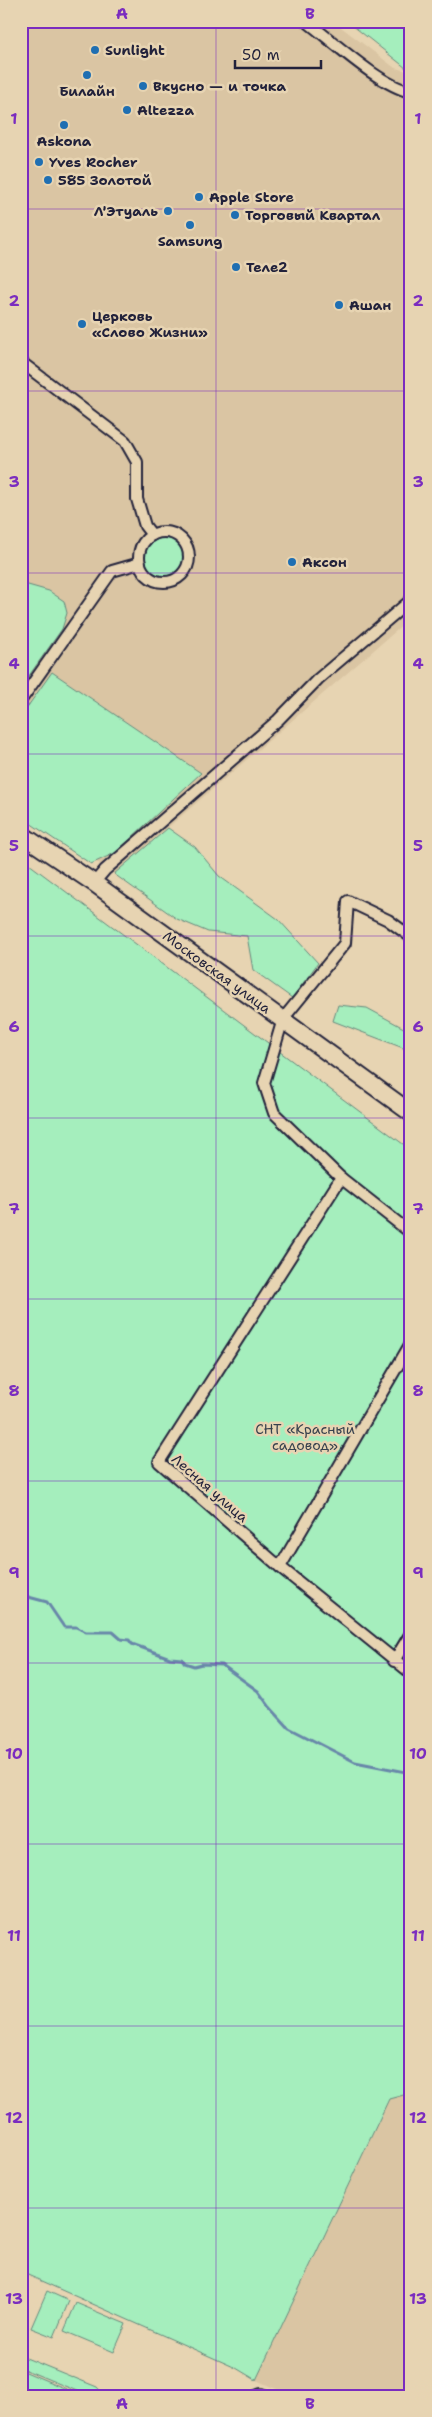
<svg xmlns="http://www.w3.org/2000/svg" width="432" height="2417" font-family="'Shantell Sans',sans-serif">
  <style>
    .built { fill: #dac5a3 }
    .green { fill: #a5eebd; stroke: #64887c }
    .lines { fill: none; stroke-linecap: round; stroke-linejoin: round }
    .stream { stroke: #6887a9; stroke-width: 3 }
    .minor-casing { stroke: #22223b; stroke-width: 14 }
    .primary-casing { stroke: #22223b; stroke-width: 20 }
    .minor { stroke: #e7d4b2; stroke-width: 10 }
    .primary { stroke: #e7d4b2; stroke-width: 16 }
    .grid { fill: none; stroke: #7b2cbf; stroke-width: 1; stroke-opacity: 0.55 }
    .poi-dot { fill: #1f6fb2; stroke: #e7d4b2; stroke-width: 2 }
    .labels { text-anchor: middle; stroke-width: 5; stroke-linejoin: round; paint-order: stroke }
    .poi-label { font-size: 14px; font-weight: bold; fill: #22223b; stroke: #e7d4b2; text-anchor: start }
    .street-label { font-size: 14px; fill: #22223b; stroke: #e7d4b2 }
    .park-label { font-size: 14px; fill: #36414e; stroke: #e7d4b2 }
    .neatline { fill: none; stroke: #7b2cbf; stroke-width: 2 }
    .grid-label { font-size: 16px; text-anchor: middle; font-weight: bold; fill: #7b2cbf }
  </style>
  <rect width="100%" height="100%" fill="#e7d4b2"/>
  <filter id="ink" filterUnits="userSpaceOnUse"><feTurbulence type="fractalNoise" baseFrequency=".02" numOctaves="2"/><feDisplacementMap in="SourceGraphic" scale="10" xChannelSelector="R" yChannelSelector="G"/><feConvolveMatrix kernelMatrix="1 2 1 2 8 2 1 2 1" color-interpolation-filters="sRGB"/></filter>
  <g filter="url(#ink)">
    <g class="built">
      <polygon points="21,21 333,21 395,68 411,72 411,618 114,874 21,809"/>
      <polygon points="411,2093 411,2396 292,2396 256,2380 389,2099"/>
    </g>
    <g class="green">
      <polygon points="347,21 411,21 411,72"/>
      <circle cx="164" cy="557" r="19"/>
      <polygon points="21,583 49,591 64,601 67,613 62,629 21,687"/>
      <polygon points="52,672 201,773 115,853 91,864 21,817 21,716"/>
      <polygon points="168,828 195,847 219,876 278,919 318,963 292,998 253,970 247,936 208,932 177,919 114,874"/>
      <polygon points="21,858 411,1150 411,2093 389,2099 256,2380 236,2368 21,2272"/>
      <polygon points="338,1005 367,1008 411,1032 411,1051 333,1021"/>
      <polygon points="47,2291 69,2301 54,2337 31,2328"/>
      <polygon points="76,2303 126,2324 114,2352 64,2331"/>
      <polygon points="21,2356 97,2387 105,2396 89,2396 21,2368"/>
      <polygon points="21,2370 83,2396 21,2396"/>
    </g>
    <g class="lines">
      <polyline class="stream" points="21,1595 47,1602 64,1627 76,1627 86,1632 113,1632 121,1639 129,1640 132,1644 170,1658 182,1659 185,1663 194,1666 202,1664 222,1665 258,1691 269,1706 289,1728 355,1762 411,1773"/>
      <defs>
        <g id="minor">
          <path d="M 306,21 C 334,42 379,85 411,92"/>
          <polyline points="21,362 125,441 137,462 137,499 145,526 152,535"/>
          <circle cx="164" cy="557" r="25"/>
          <polyline points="21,700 112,571 140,563"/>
          <polyline points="94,883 105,870 278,720 318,679 411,600"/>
          <polyline points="411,937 388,920 348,901 345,943 283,1019 264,1083 274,1113 341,1178 411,1233"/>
          <polyline points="341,1178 159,1462 280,1567 411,1673"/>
          <polyline points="280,1567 411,1343"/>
          <polyline points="394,1661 411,1633"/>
          <polyline points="256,2396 261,2394 266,2396"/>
        </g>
        <polyline id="primary" points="21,834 94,883 411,1113"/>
      </defs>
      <use href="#minor" class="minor-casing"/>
      <use href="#primary" class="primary-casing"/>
      <use href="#minor" class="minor"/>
      <use href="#primary" class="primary"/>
    </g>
  </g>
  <path class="grid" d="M 216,21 L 216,2396M 21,209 L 411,209M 21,391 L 411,391M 21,573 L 411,573M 21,754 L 411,754M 21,936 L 411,936M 21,1118 L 411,1118M 21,1299 L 411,1299M 21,1481 L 411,1481M 21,1663 L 411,1663M 21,1844 L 411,1844M 21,2026 L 411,2026M 21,2208 L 411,2208"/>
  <g class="poi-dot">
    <circle cx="95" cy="50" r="5"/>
    <circle cx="87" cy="75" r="5"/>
    <circle cx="143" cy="86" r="5"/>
    <circle cx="127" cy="110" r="5"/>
    <circle cx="64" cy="125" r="5"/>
    <circle cx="39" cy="162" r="5"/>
    <circle cx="48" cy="180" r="5"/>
    <circle cx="199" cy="197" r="5"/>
    <circle cx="168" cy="211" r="5"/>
    <circle cx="235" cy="215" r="5"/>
    <circle cx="190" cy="225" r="5"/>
    <circle cx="236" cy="267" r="5"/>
    <circle cx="339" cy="305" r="5"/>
    <circle cx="82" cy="324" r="5"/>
    <circle cx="292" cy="562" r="5"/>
  </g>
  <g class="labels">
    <g class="poi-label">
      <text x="105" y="55">Sunlight</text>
      <text x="153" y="91">Вкусно — и точка</text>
      <text x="87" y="96" text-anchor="middle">Билайн</text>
      <text x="137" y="115">Altezza</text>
      <text x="64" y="146" text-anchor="middle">Askona</text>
      <text x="49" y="167">Yves Rocher</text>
      <text x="58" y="185">585 Золотой</text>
      <text x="209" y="202">Apple Store</text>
      <text x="158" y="216" text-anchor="end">Л'Этуаль</text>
      <text x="245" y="220">Торговый Квартал</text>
      <text x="190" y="246" text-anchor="middle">Samsung</text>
      <text x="246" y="272">Теле2</text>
      <text x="349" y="310">Ашан</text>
      <text x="92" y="321">Церковь<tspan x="92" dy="16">«Слово Жизни»</tspan></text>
      <text x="302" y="567">Аксон</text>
    </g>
    <g class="street-label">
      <text transform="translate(217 972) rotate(36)" y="5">Московская улица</text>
      <text transform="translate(210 1488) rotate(41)" y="5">Лесная улица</text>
    </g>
    <g class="park-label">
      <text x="305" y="1434">СНТ «Красный<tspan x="305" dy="16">садовод»</tspan></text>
    </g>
  </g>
  <rect width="432" height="2417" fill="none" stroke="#e7d4b2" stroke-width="55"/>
  <path d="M235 60v8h86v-8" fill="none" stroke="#22223b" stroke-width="2.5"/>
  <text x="242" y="60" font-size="15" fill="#22223b" stroke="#e7d4b2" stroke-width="4" paint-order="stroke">50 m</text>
  <rect x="28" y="28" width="376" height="2362" class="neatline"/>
  <g class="grid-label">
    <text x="122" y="19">A</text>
    <text x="310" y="19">B</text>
    <text x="14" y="124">1</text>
    <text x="418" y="124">1</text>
    <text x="14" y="306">2</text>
    <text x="418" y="306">2</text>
    <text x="14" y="487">3</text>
    <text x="418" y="487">3</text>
    <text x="14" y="669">4</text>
    <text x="418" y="669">4</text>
    <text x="14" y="851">5</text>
    <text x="418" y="851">5</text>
    <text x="14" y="1032">6</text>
    <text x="418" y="1032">6</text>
    <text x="14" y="1214">7</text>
    <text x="418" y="1214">7</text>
    <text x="14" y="1396">8</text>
    <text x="418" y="1396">8</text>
    <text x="14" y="1578">9</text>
    <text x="418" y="1578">9</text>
    <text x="14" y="1759">10</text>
    <text x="418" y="1759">10</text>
    <text x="14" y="1941">11</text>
    <text x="418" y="1941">11</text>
    <text x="14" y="2123">12</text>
    <text x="418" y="2123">12</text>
    <text x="14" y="2304">13</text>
    <text x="418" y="2304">13</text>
    <text x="122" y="2409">A</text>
    <text x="310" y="2409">B</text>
  </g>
</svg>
